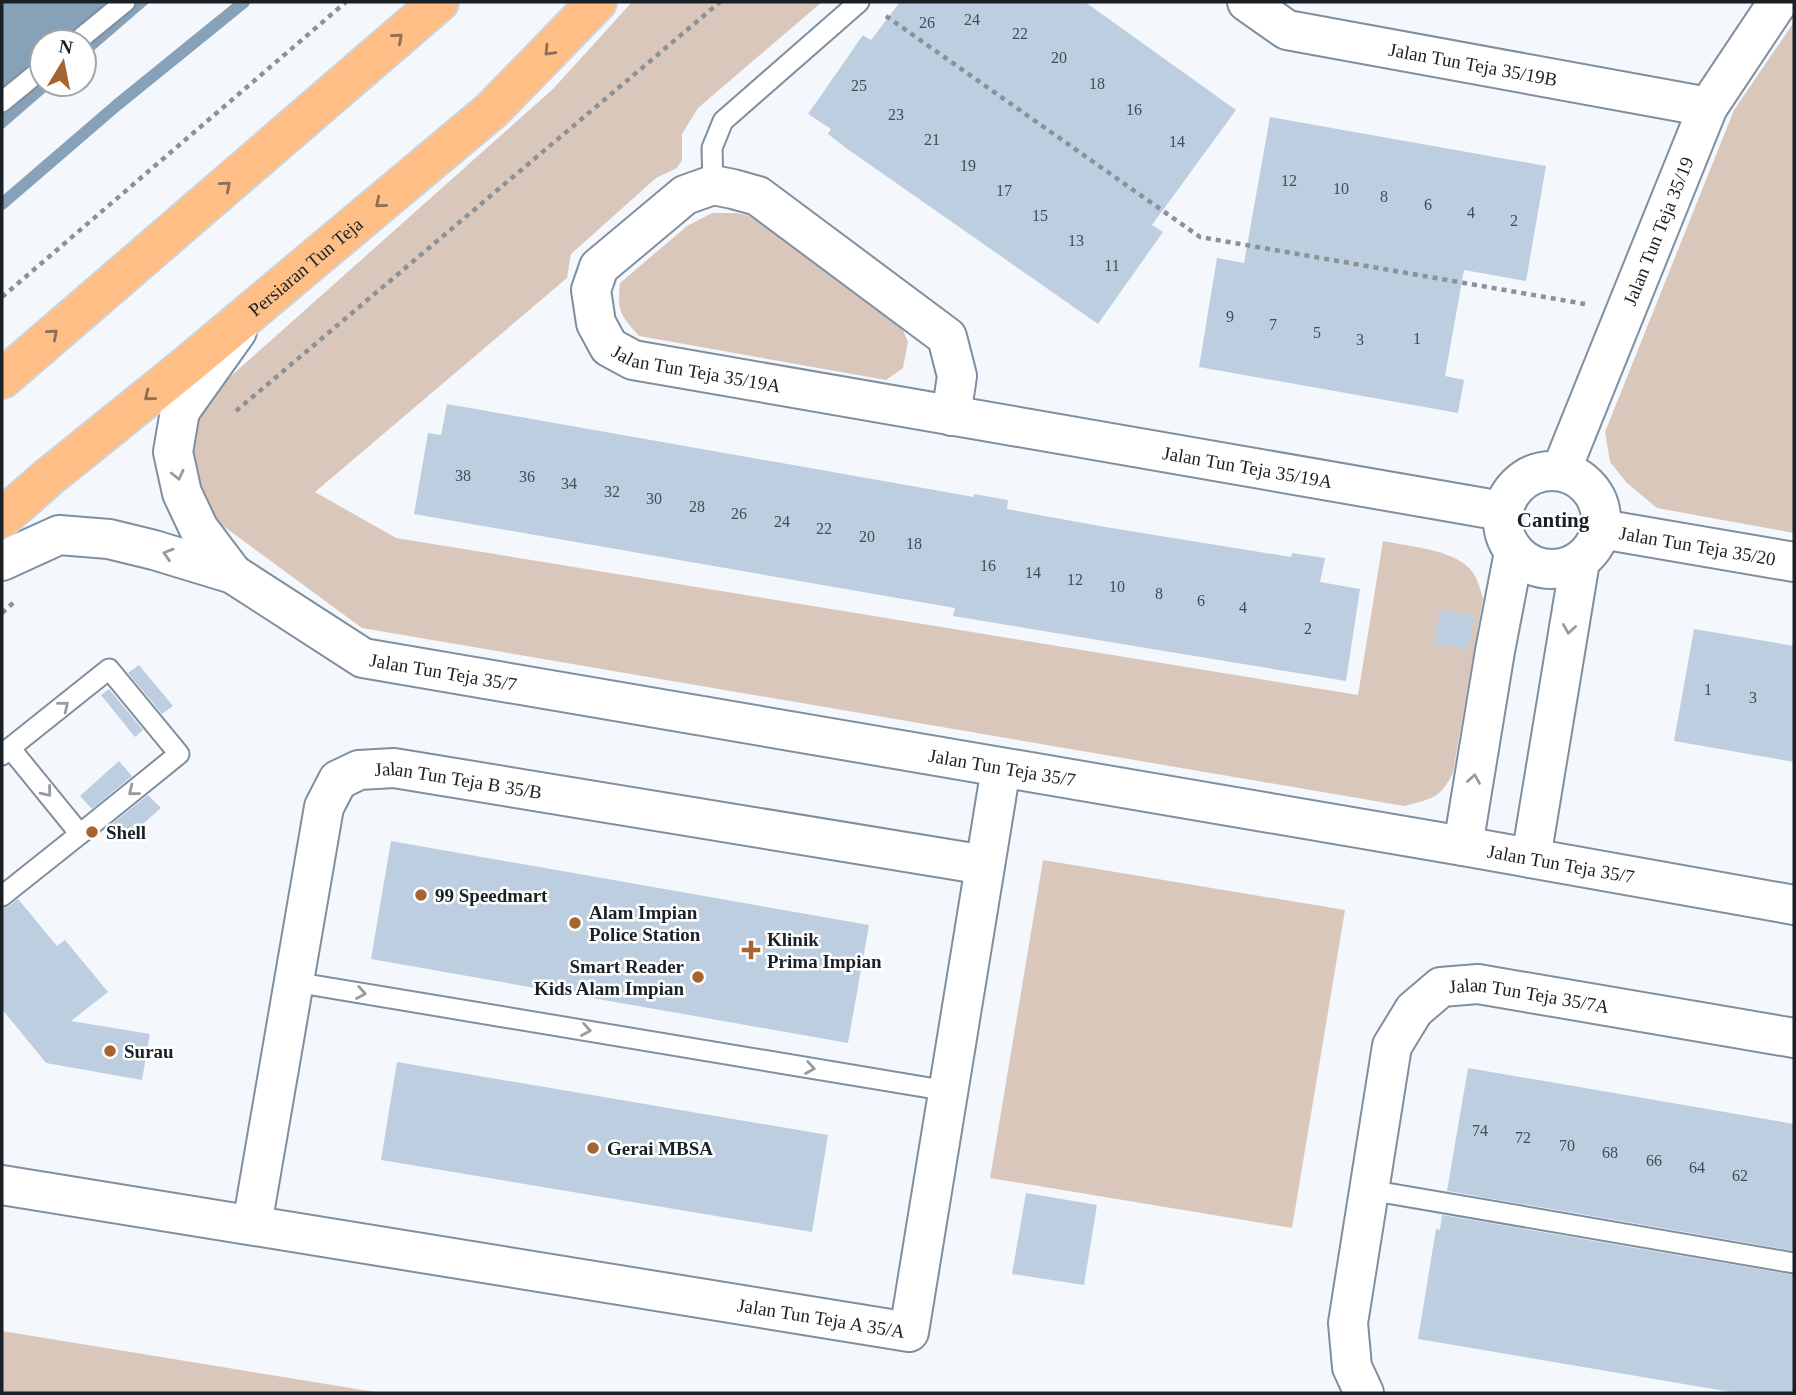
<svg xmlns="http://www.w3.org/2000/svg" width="1796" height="1395" font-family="Georgia,serif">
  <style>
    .green { fill: #dac7bb }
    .water { fill: #87a1b9 }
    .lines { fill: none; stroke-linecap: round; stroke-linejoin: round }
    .stream { stroke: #87a1b9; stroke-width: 12 }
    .building { fill: #bccedf }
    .service-casing { stroke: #7f8f9f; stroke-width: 23 }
    .minor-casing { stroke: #7f8f9f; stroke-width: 42 }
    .tertiary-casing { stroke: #7f8f9f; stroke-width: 42 }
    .primary-casing { stroke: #d1d2d4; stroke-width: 42 }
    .path { stroke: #8b9196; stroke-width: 4.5; stroke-dasharray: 5 5; stroke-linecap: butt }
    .service { stroke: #fff; stroke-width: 19 }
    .minor { stroke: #fff; stroke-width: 38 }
    .tertiary { stroke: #fff; stroke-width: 38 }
    .primary { stroke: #febe86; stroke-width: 38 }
    .oneway { stroke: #8c6f56 }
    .oneway2 { stroke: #989b9d }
    .poi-dot { fill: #a66530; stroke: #fff; stroke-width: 2.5 }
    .labels { text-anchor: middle; stroke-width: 5; stroke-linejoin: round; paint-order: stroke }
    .number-label { font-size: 16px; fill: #424c54 }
    .street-label { font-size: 19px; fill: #192026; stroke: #fff }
    .poi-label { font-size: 19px; font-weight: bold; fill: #192026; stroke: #fff; text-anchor: start }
    .neighbourhood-label { font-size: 21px; font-weight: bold; fill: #192026; stroke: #fff }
  </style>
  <rect width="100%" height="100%" fill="#f4f8fc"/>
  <g class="green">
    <path d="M 632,2 L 822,2 L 698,108 L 682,134 L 682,160 L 677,168 L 656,178 L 571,254 L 567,278 L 315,492 L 396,538 L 1358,695 L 1383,541 C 1410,547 1463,549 1476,578 C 1479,584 1481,592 1483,598 L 1453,773 C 1440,799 1431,799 1404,806 L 362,628 L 215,520 L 200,495 L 191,461 L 192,432 L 202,408 L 222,384 L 553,89 Z"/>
    <polygon points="1794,22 1794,533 1657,508 1627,483 1610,462 1605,432 1734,110"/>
    <path d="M 712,213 L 736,213 L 755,217 L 900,323 L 908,342 L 903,368 L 886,380 L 639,336 C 620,315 617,311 620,283 L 687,226 Z"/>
    <polygon points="1043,860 1345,910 1292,1228 990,1178"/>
    <polygon points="2,1331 381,1393 2,1393"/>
  </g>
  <polygon class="water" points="2,2 150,2 84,59 84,42 42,42 42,84 55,84 2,130"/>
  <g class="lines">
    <polyline class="stream" points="2,204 117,105 244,2"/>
  </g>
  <g class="building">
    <polygon points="900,2 1085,2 1236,110 1152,225 1163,232 1098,324 846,148 828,134 831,129 808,114 863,35 871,40"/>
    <polygon points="1270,117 1546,166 1526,281 1464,270 1445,376 1464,380 1458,413 1199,367 1217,258 1244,263"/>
    <polygon points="447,404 974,497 974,494 1008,500 1007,509 1105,527 1291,557 1292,553 1325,558 1320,582 1360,589 1346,681 953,616 955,608 414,514 428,433 441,435"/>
    <polygon points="1440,609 1474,616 1468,650 1434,643"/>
    <polygon points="1694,629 1794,646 1794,762 1674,741"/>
    <polygon points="139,665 173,706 162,714 128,673"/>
    <polygon points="109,689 143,730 135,737 101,695"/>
    <polygon points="119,761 132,776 92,809 80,796"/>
    <polygon points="148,795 161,808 122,842 108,827"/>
    <polygon points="391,841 869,925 848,1043 371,959"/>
    <polygon points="18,899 57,946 65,940 108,992 71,1021 150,1034 142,1080 46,1063 2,1009 2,908 9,906"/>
    <polygon points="397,1062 828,1135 812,1232 381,1160"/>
    <polygon points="1468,1068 1794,1124 1794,1251 1447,1191"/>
    <polygon points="1026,1193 1097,1205 1084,1285 1012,1274"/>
    <polygon points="1442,1215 1794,1275 1794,1393 1737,1393 1418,1339 1436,1229 1440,1230"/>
  </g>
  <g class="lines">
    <defs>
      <g id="service">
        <polyline points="76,42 125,2"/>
        <polyline points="2,102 42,69"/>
        <polyline points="713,185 712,148 723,121 859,2"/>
        <polyline points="10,748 109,669 179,754 80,834"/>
        <polyline points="2,755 10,748 80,834 2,896"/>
        <polyline points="294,982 948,1091"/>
        <polyline points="1369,1190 1794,1263"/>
      </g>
      <g id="minor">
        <path id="s1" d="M 1247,2 L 1287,30 L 1708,107"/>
        <path id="s2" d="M 951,416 L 957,376 L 947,337 L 758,196 L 733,189 L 713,185 L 685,195 L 599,267 L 591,290 L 596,323 L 609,347 L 633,360 L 1502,511"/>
        <circle cx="1552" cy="520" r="49"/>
        <path id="s3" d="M 1561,471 L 1708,107 L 1778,2"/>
        <path id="s4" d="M 1601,529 L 1794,562"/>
        <polyline points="1463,846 1495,651 1514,552"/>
        <polyline points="1531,858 1580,561"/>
        <path id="s5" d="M 2,1185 L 909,1332 L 1001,768"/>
        <path id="s6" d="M 252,1225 L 324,807 L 338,780 L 359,770 L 394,768 L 985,865"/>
        <path id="s7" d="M 1364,1393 L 1352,1367 L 1348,1323 L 1392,1046 L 1414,1010 L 1441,987 L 1478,984 L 1794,1038"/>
      </g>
      <g id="tertiary">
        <path id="s8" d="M 2,561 L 59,535 L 109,539 L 154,550 L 233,574 L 363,658 L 1463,846 L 1794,905"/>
        <polyline points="233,574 199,529 182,493 173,452 180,411 237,331"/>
      </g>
      <g id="primary">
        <polyline points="2,379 439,2"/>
        <path id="s9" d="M 2,518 L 50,476 L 184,368 L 492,110 L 597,2"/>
      </g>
    </defs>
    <use href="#service" class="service-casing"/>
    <use href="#minor" class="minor-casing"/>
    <use href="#tertiary" class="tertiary-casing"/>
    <use href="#primary" class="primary-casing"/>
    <g class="path">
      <polyline points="886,16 1200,237 1585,304"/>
      <polyline points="2,297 346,2"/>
      <polyline points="236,411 720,2"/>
      <polyline points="2,613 14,602"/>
    </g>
    <use href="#service" class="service"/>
    <use href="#minor" class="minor"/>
    <use href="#tertiary" class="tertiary"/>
    <use href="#primary" class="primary"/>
  </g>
  <defs><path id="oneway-chevron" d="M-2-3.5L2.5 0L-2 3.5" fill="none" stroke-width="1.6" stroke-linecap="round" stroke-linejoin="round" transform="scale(1.75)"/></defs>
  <g class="oneway">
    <use href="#oneway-chevron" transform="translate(398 38) rotate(-41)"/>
    <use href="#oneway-chevron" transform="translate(549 51) rotate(134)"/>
    <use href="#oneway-chevron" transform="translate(226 186) rotate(-41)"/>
    <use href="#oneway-chevron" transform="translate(380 203) rotate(140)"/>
    <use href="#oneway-chevron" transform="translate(53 334) rotate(-41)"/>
    <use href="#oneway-chevron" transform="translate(149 396) rotate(141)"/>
  </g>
  <g class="oneway2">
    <use href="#oneway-chevron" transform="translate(178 475) rotate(77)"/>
    <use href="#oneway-chevron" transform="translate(168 554) rotate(-163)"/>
    <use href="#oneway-chevron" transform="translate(1569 629) rotate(99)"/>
    <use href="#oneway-chevron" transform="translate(64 706) rotate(-39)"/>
    <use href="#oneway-chevron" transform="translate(1474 779) rotate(-81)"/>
    <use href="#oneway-chevron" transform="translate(133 791) rotate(141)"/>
    <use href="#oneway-chevron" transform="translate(47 792) rotate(51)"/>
    <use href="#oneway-chevron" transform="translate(361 993) rotate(10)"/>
    <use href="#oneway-chevron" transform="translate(586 1030) rotate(10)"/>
    <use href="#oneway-chevron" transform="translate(810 1068) rotate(10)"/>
  </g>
  <g class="poi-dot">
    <circle cx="92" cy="832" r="7"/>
    <circle cx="421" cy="895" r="7"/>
    <circle cx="575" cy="923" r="7"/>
    <path d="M747.5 939.5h7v7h7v7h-7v7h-7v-7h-7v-7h7z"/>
    <circle cx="698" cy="977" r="7"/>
    <circle cx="110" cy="1051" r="7"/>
    <circle cx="593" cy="1148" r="7"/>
  </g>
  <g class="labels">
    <g class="number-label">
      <text x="972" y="25">24</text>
      <text x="927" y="28">26</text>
      <text x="1020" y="39">22</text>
      <text x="1059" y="63">20</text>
      <text x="1097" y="89">18</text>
      <text x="859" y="91">25</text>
      <text x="1134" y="115">16</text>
      <text x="896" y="120">23</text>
      <text x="932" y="145">21</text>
      <text x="1177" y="147">14</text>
      <text x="968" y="171">19</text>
      <text x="1289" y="186">12</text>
      <text x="1341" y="194">10</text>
      <text x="1004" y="196">17</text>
      <text x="1384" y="202">8</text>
      <text x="1428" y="210">6</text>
      <text x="1471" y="218">4</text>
      <text x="1040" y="221">15</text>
      <text x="1514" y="226">2</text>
      <text x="1076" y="246">13</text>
      <text x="1112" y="271">11</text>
      <text x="1230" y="322">9</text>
      <text x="1273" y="330">7</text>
      <text x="1317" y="338">5</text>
      <text x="1417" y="344">1</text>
      <text x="1360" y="345">3</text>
      <text x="463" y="481">38</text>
      <text x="527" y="482">36</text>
      <text x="569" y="489">34</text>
      <text x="612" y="497">32</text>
      <text x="654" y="504">30</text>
      <text x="697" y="512">28</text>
      <text x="739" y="519">26</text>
      <text x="782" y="527">24</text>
      <text x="824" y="534">22</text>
      <text x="867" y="542">20</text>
      <text x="914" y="549">18</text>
      <text x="988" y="571">16</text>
      <text x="1033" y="578">14</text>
      <text x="1075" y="585">12</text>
      <text x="1117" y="592">10</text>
      <text x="1159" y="599">8</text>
      <text x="1201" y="606">6</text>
      <text x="1243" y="613">4</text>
      <text x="1308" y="634">2</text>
      <text x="1708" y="695">1</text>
      <text x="1753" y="703">3</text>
      <text x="1480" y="1136">74</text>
      <text x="1523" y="1143">72</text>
      <text x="1567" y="1151">70</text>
      <text x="1610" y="1158">68</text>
      <text x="1654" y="1166">66</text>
      <text x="1697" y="1173">64</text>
      <text x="1740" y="1181">62</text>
    </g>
    <g class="street-label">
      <text dy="7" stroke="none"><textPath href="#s1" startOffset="238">Jalan Tun Teja 35/19B</textPath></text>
      <text dy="7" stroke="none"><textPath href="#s3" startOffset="259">Jalan Tun Teja 35/19</textPath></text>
      <text dy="7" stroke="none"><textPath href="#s9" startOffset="394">Persiaran Tun Teja</textPath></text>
      <text dy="7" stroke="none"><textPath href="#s2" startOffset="681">Jalan Tun Teja 35/19A</textPath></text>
      <text dy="7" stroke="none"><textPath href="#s2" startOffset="1241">Jalan Tun Teja 35/19A</textPath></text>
      <text dy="7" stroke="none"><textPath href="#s4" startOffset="98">Jalan Tun Teja 35/20</textPath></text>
      <text dy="7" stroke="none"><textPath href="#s8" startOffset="478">Jalan Tun Teja 35/7</textPath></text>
      <text dy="7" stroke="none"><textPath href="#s8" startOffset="1045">Jalan Tun Teja 35/7</textPath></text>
      <text dy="7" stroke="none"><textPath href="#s6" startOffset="578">Jalan Tun Teja B 35/B</textPath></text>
      <text dy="7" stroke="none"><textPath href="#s8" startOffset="1612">Jalan Tun Teja 35/7</textPath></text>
      <text dy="7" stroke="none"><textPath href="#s7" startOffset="520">Jalan Tun Teja 35/7A</textPath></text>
      <text dy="7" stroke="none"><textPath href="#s5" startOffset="830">Jalan Tun Teja A 35/A</textPath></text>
    </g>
    <g class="poi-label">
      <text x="106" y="839">Shell</text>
      <text x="435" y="902">99 Speedmart</text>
      <text x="589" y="919">Alam Impian<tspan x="589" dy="22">Police Station</tspan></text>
      <text x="767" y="946">Klinik<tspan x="767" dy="22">Prima Impian</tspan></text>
      <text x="684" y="973" text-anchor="end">Smart Reader<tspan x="684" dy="22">Kids Alam Impian</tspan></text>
      <text x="124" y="1058">Surau</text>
      <text x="607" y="1155">Gerai MBSA</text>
    </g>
    <g class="neighbourhood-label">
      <text x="1553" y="527">Canting</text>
    </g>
  </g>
  <rect width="1796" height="1395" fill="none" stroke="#192026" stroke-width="7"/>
  <g transform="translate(63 63) rotate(10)"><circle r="33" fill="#ffffff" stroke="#a3a6a8" stroke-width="2"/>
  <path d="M0-5L12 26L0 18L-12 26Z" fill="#a66530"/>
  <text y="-10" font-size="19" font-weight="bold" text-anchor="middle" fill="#192026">N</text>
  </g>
</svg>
